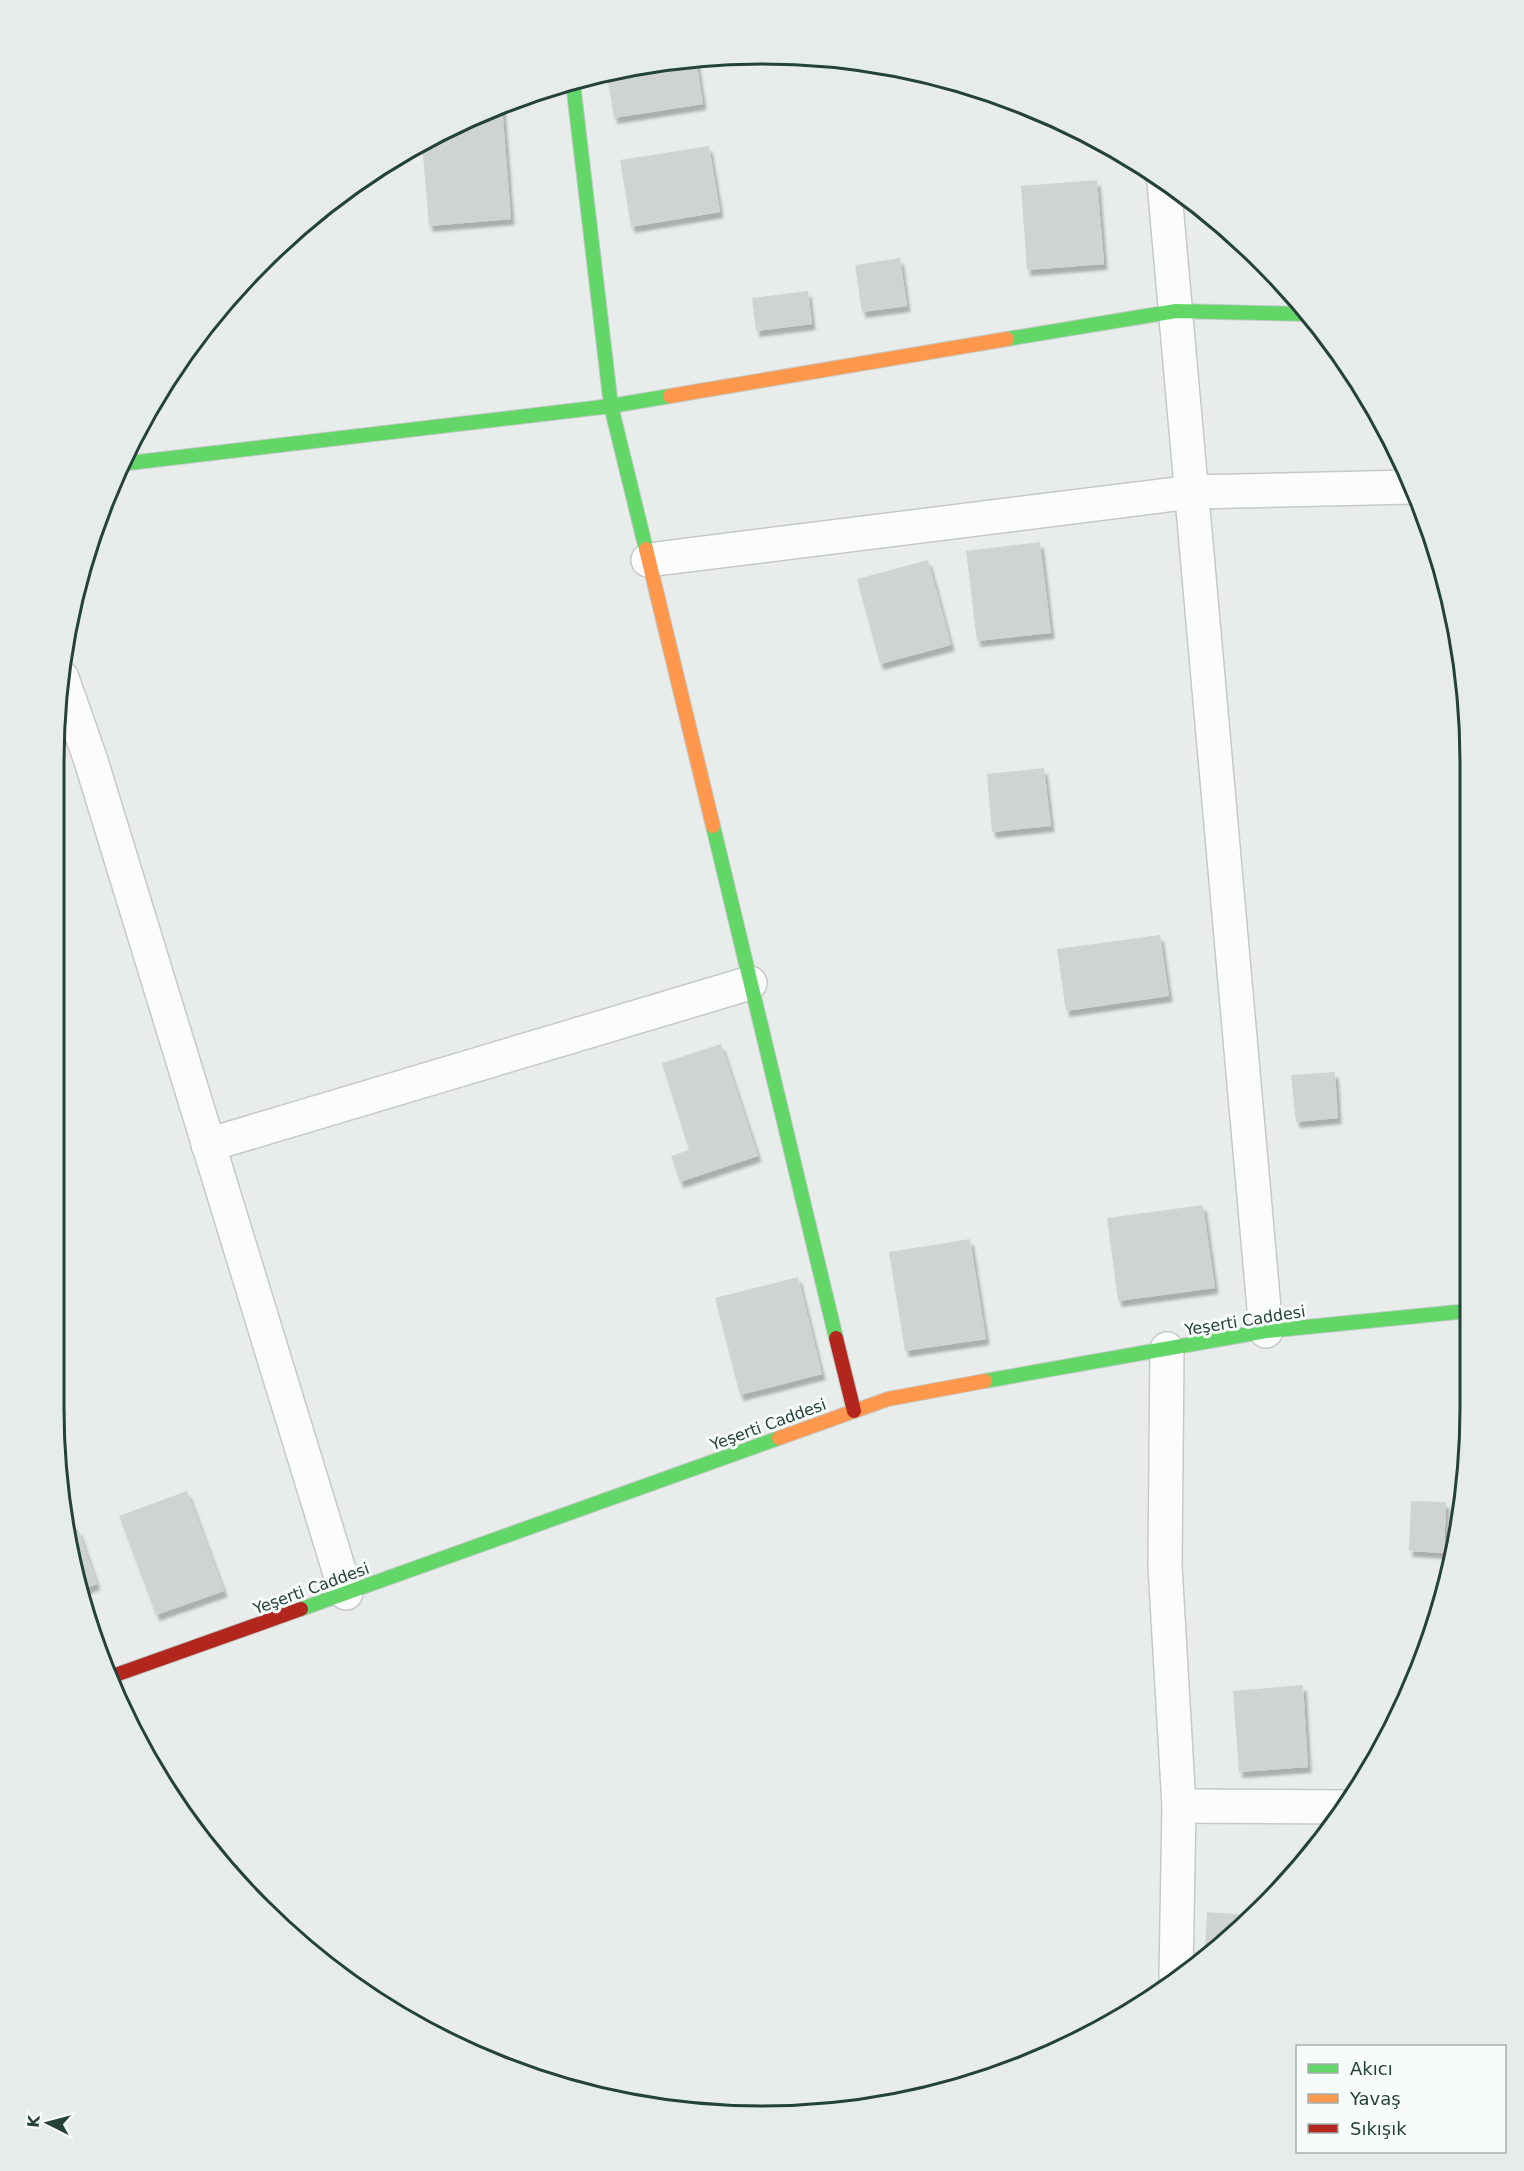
<svg xmlns="http://www.w3.org/2000/svg" width="1524" height="2171" font-family="'DejaVu Sans',sans-serif">
  <style>
    .building { fill: #cfd4d2; filter: url(#shadow) }
    .lines { fill: none; stroke-linecap: round; stroke-linejoin: round }
    .street-casing { stroke: #c5cac8; stroke-width: 36 }
    .fast-casing { stroke: #c3cbc8; stroke-width: 16 }
    .slow-casing { stroke: #c3cbc8; stroke-width: 16 }
    .jam-casing { stroke: #c3cbc8; stroke-width: 16 }
    .street { stroke: #fcfcfc; stroke-width: 33 }
    .fast { stroke: #63d668; stroke-width: 14 }
    .slow { stroke: #ff974d; stroke-width: 14 }
    .jam { stroke: #b3261e; stroke-width: 14 }
    .labels { text-anchor: middle; stroke-width: 6; stroke-linejoin: round; paint-order: stroke }
    .street-label { font-size: 16px; fill: #24423a; stroke: #f7fbf9 }
    .rim { fill: none; stroke: #24423a; stroke-width: 3 }
  </style>
  <defs>
    <filter id="shadow"><feDropShadow dx="3.5" dy="6" stdDeviation="1.5" flood-color="#0004"/></filter>
  </defs>
  <rect width="100%" height="100%" fill="#e8edeb"/>
  <g class="building">
    <polygon points="696,59 703,104 614,118 607,75 669,60"/>
    <polygon points="502,106 511,219 429,226 422,143"/>
    <polygon points="709,146 720,212 631,227 620,160"/>
    <polygon points="1097,180 1104,264 1027,270 1021,186"/>
    <polygon points="900,258 907,306 862,312 855,265"/>
    <polygon points="808,291 812,324 756,331 752,298"/>
    <polygon points="1040,542 1051,633 977,641 966,551"/>
    <polygon points="928,560 951,645 880,664 857,579"/>
    <polygon points="1044,768 1051,826 992,832 987,774"/>
    <polygon points="1160,935 1169,996 1066,1011 1057,949"/>
    <polygon points="721,1044 758,1156 680,1182 671,1156 689,1150 662,1063"/>
    <polygon points="1335,1072 1338,1118 1296,1122 1291,1075"/>
    <polygon points="1203,1205 1215,1288 1118,1301 1107,1218"/>
    <polygon points="970,1239 986,1339 905,1351 889,1252"/>
    <polygon points="798,1277 822,1374 740,1395 715,1298"/>
    <polygon points="187,1491 224,1591 156,1615 119,1516"/>
    <polygon points="1411,1501 1446,1502 1444,1553 1409,1551"/>
    <polygon points="78,1529 97,1584 78,1591 70,1532"/>
    <polygon points="1303,1685 1308,1767 1239,1772 1233,1691"/>
    <polygon points="1207,1912 1247,1915 1247,1922 1229,1941 1213,1952 1205,1951"/>
  </g>
  <g class="lines">
    <defs>
      <g id="street">
        <polyline points="1164,182 1266,1331"/>
        <polyline points="648,560 1192,492 1411,487"/>
        <polyline points="62,678 91,761 346,1593"/>
        <polyline points="208,1145 750,983"/>
        <polyline points="1167,1349 1165,1566 1179,1806 1176,1977"/>
        <polyline points="1179,1806 1344,1807"/>
      </g>
      <g id="fast">
        <polyline points="573,83 611,406 646,549"/>
        <polyline points="1007,339 1176,311 1307,314"/>
        <polyline points="121,464 611,406 670,396"/>
        <polyline points="713,826 836,1338"/>
        <polyline points="985,1381 1266,1331 1468,1311"/>
        <polyline points="301,1609 779,1438"/>
      </g>
      <g id="slow">
        <polyline points="670,396 1007,339"/>
        <polyline points="646,549 713,826"/>
        <polyline points="779,1438 888,1399 985,1381"/>
      </g>
      <g id="jam">
        <polyline points="836,1338 854,1411"/>
        <polyline points="107,1678 301,1609"/>
      </g>
    </defs>
    <use href="#street" class="street-casing"/>
    <use href="#fast" class="fast-casing"/>
    <use href="#slow" class="slow-casing"/>
    <use href="#jam" class="jam-casing"/>
    <use href="#street" class="street"/>
    <use href="#fast" class="fast"/>
    <use href="#slow" class="slow"/>
    <use href="#jam" class="jam"/>
  </g>
  <g class="labels">
    <g class="street-label">
      <text transform="translate(1245 1320) rotate(-9)" y="6">Yeşerti Caddesi</text>
      <text transform="translate(768 1424) rotate(-20)" y="6">Yeşerti Caddesi</text>
      <text transform="translate(311 1588) rotate(-20)" y="6">Yeşerti Caddesi</text>
    </g>
  </g>
  <path d="M0 0H1524V2171H0ZM762 64H762A698 698 0 0 1 1460 762V1408A698 698 0 0 1 762 2106H762A698 698 0 0 1 64 1408V762A698 698 0 0 1 762 64Z" fill="#e6ecea" fill-rule="evenodd"/>
  <path class="rim" d="M762 64H762A698 698 0 0 1 1460 762V1408A698 698 0 0 1 762 2106H762A698 698 0 0 1 64 1408V762A698 698 0 0 1 762 64Z"/>
  <rect x="1296" y="2045" width="210" height="108" fill="#f7fbf9" stroke="#a3b1ad" stroke-width="1.5"/>
  <rect x="1308" y="2064" width="30" height="9" fill="#63d668" stroke="#a3b1ad" stroke-width="1.5"/>
  <text x="1350" y="2075" font-size="18" fill="#24423a">Akıcı</text>
  <rect x="1308" y="2094" width="30" height="9" fill="#ff974d" stroke="#a3b1ad" stroke-width="1.5"/>
  <text x="1350" y="2105" font-size="18" fill="#24423a">Yavaş</text>
  <rect x="1308" y="2124" width="30" height="9" fill="#b3261e" stroke="#a3b1ad" stroke-width="1.5"/>
  <text x="1350" y="2135" font-size="18" fill="#24423a">Sıkışık</text>
  <g transform="translate(48 2123) rotate(276)" stroke="#f7fbf9" stroke-width="4.5" paint-order="stroke">
  <path d="M0-4.5L10 22L0 15L-10 22Z" fill="#24423a"/>
  <text y="-9" font-size="16" font-weight="bold" text-anchor="middle" fill="#24423a">K</text>
  </g>
</svg>
